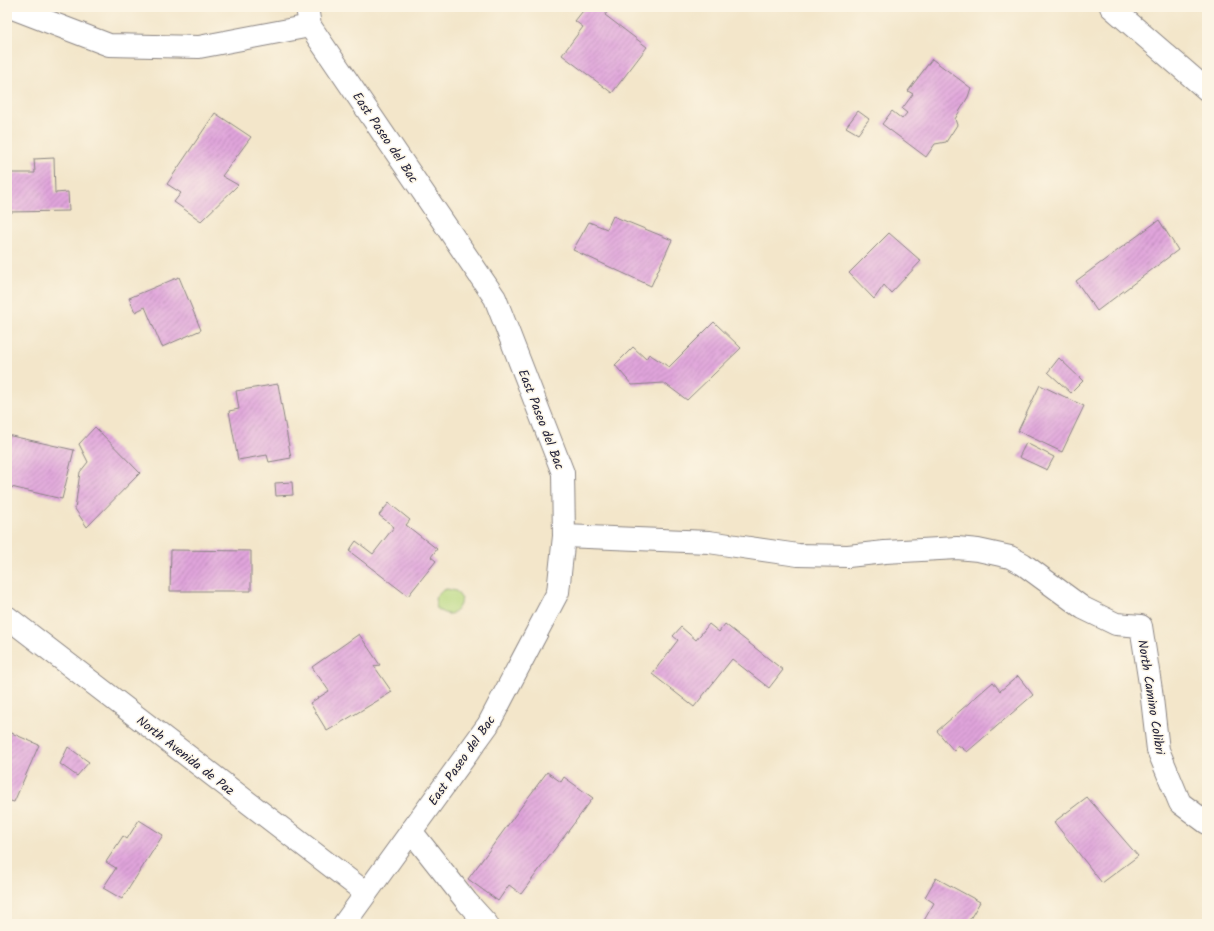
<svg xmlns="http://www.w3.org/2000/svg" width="1214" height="931" font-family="Kalam,sans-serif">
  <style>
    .green { fill: #b7d87f; stroke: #6c7d5d }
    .building { fill: url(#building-hatch) }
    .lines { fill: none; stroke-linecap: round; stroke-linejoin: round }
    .minor-casing { stroke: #8a8482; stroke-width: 24 }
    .minor { stroke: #fff; stroke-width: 22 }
    .labels { text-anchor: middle; stroke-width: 3; stroke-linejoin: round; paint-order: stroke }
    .street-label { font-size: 13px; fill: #22223b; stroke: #fcf5e5 }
  </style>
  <defs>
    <pattern id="building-hatch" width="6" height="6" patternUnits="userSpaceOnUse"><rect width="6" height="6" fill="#e0a4db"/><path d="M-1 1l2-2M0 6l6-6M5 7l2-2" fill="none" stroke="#b585b3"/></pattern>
  </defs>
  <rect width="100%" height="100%" fill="#fcf5e5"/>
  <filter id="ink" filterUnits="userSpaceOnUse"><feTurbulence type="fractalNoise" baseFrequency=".025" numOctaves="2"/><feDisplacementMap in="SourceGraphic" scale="8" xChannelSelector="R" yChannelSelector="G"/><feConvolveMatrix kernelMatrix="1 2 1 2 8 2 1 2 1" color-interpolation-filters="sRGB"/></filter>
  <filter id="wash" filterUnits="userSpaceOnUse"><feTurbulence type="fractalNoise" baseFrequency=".012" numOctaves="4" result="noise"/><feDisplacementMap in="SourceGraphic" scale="16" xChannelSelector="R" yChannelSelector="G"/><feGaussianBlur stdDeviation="0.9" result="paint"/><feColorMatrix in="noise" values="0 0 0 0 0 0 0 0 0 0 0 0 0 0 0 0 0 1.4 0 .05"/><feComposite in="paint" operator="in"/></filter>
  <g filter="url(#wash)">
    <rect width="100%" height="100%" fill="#f3e6ca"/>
    <path class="green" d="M 447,589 L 456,591 L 462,599 C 457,613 451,619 437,609 L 435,598 L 443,590 Z"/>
    <g id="blocks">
      <g class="building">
        <polygon points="586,7 611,7 605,15 647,47 612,93 562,55 583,27 575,21"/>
        <polygon points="932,59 971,88 968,97 955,119 957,125 946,142 935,144 926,157 882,124 892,111 902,119 907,113 902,109 913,94 908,91"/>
        <polygon points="858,111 869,119 858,134 846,127"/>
        <polygon points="215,113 251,137 222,176 238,185 201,221 174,202 181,193 167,184"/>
        <polygon points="54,158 55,193 68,192 69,211 7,212 7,173 35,173 34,159"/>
        <polygon points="613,216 672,240 651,286 573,250 589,222 607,229"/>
        <polygon points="1159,220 1178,250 1097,311 1076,281"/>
        <polygon points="889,233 921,261 891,293 884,285 874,299 849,273"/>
        <polygon points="179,277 201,330 162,347 145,307 135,312 129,298"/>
        <polygon points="714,322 741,348 687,400 664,383 632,385 615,365 633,347 646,359 649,354 669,367"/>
        <polygon points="1059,358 1083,381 1071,393 1048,372"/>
        <polygon points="278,384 291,458 269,462 267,455 238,460 229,411 239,409 236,391"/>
        <polygon points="1040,385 1084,406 1062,452 1018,431"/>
        <polygon points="95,427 140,473 87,527 75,509 80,472 88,462 79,444"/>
        <polygon points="7,435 74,450 62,499 7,486"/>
        <polygon points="1026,443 1054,457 1047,470 1019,457"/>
        <polygon points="292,482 293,495 276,496 275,483"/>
        <polygon points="389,503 410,520 406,525 437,549 431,557 436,561 408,596 349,551 356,541 373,554 394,527 379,515"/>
        <polygon points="171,550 251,551 251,591 170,591"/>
        <polygon points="709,624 719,632 725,624 783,670 769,688 732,659 694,707 652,674 678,640 673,636 681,627 696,640"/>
        <polygon points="359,634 380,665 374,666 392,692 327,731 310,703 329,691 312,667"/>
        <polygon points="1018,676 1033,695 967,752 958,745 954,751 937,731 993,682 1000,691"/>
        <polygon points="7,731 39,745 14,802 7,800"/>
        <polygon points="68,747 89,762 77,776 60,764"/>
        <polygon points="547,772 561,782 564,777 593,798 521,894 509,885 498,901 468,879"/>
        <polygon points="1087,797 1138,856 1102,883 1054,822"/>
        <polygon points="139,820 163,835 122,899 103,888 116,868 106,862 123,836 127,839"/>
        <polygon points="936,878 980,902 967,924 922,924 934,903 925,897"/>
      </g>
    </g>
  </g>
  <g filter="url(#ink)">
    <use href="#blocks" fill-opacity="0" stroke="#8a8482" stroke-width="1"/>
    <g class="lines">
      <defs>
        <g id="minor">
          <polyline points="10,7 109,45 199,47 310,26"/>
          <polyline points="307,7 310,26 495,298 563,473 564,536 558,592 488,725 344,924"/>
          <polyline points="1111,7 1207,90"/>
          <polyline points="564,536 709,542 798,555 848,556 885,552 957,548 978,550 1010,557 1023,564 1083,608 1116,624 1141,626 1151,690 1158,750 1180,803 1207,823"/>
          <polyline points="7,617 366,893"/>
          <polyline points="411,831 467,902 487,924"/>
        </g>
      </defs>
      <use href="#minor" class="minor-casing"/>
      <use href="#minor" class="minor"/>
    </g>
  </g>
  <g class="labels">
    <g class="street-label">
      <text transform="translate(386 137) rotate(56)" y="5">East Paseo del Bac</text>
      <text transform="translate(542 419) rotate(69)" y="5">East Paseo del Bac</text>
      <text transform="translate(1152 697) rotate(81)" y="5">North Camino Colibri</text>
      <text transform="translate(186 755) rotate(38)" y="5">North Avenida de Paz</text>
      <text transform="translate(461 760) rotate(-55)" y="5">East Paseo del Bac</text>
    </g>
  </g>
  <rect width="1214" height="931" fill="none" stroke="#fcf5e5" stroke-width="24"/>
</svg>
